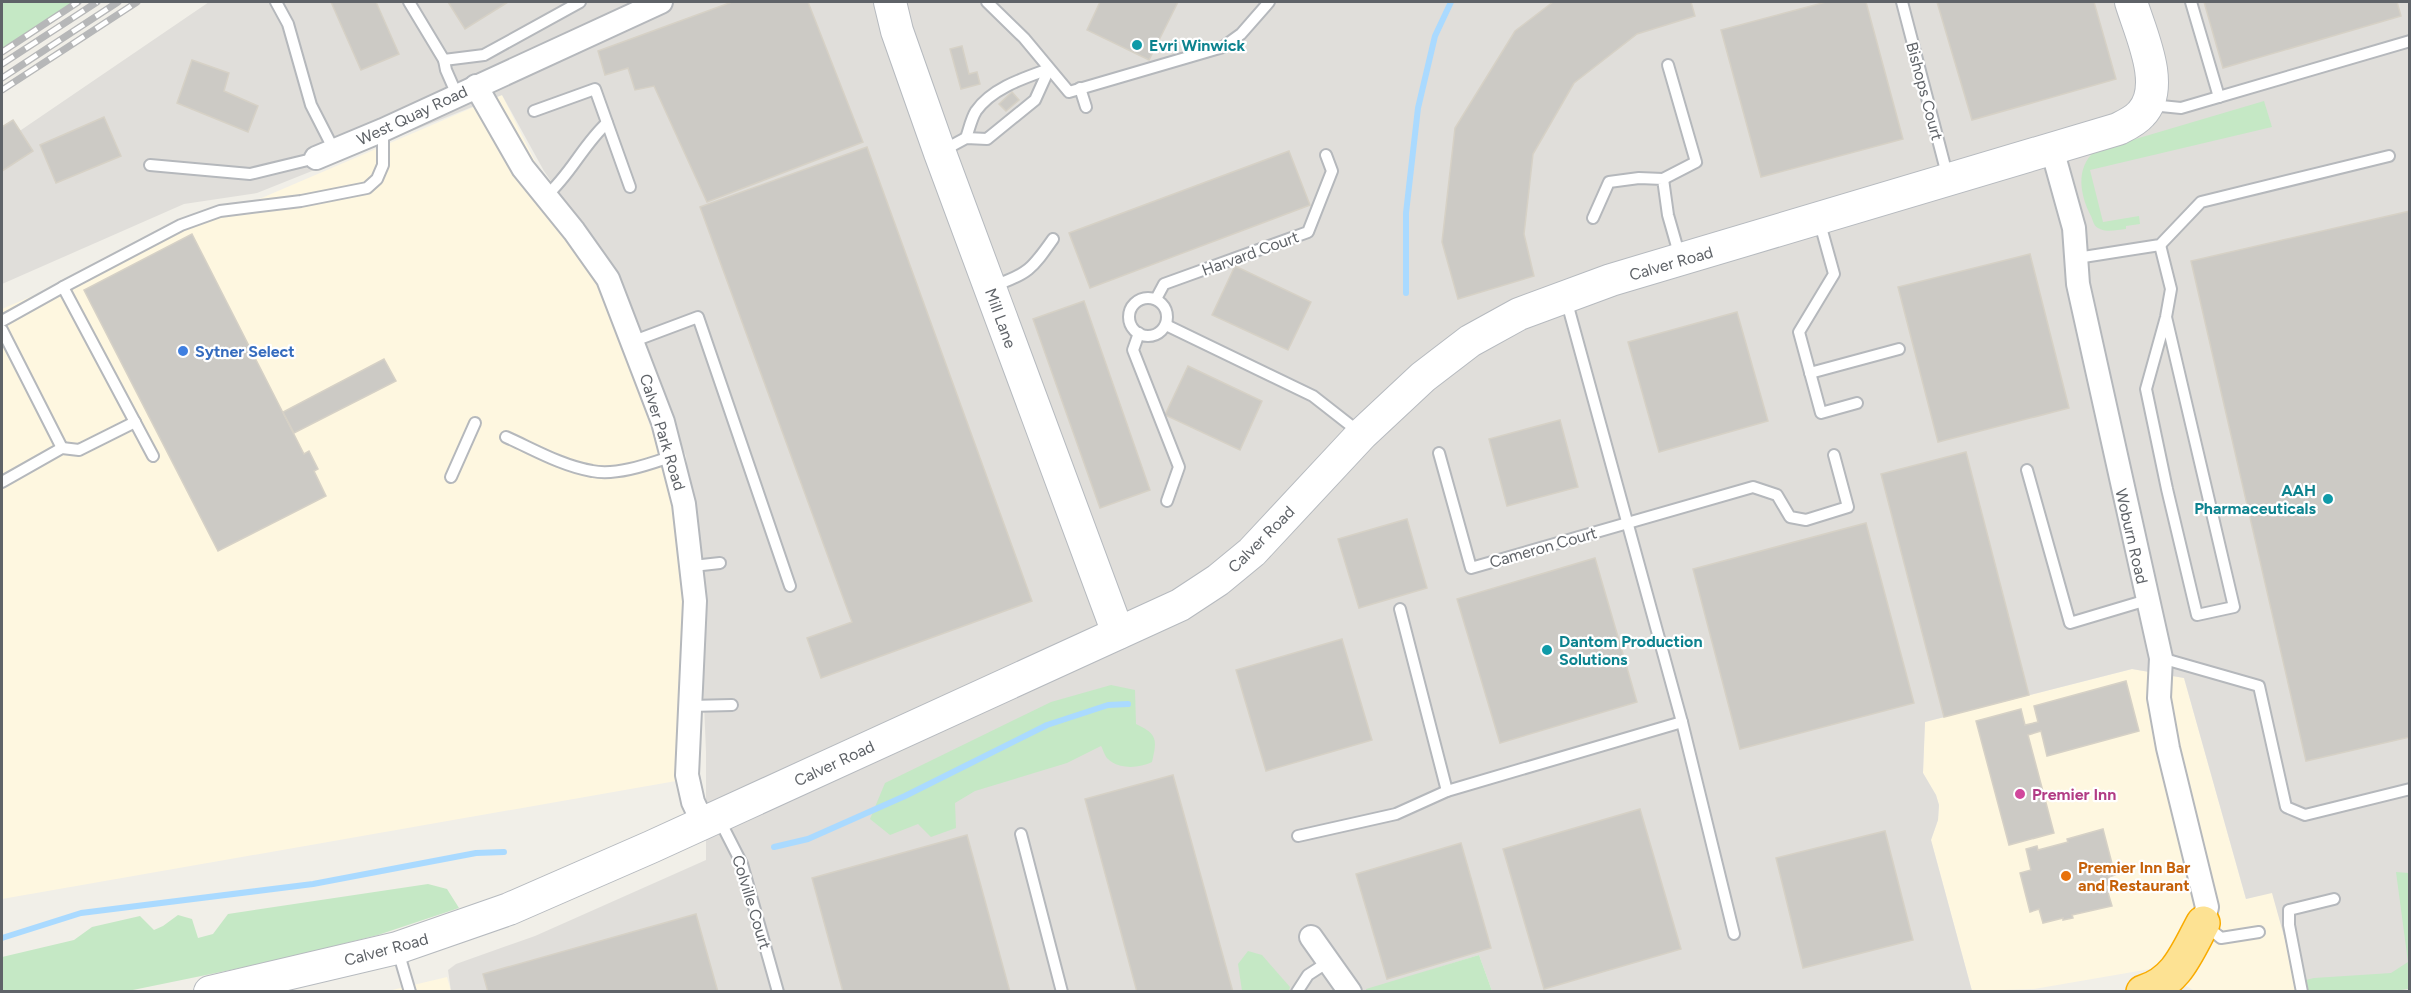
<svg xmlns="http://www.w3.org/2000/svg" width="2411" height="993" font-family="Figtree,sans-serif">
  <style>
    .commercial { fill: #fef7e0 }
    .industrial { fill: #e0deda }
    .green { fill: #c5e8c5 }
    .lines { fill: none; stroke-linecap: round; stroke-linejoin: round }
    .stream { stroke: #aadaff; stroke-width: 6 }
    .building { fill: #cccac5; stroke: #d6d1c6; stroke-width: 1.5 }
    .lane-casing { stroke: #b5b8bc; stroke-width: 14 }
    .street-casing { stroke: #b5b8bc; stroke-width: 26 }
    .secondary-casing { stroke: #b6babf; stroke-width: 34 }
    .highway-casing { stroke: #f9ab00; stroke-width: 36 }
    .lane { stroke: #fff; stroke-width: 10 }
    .street { stroke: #fff; stroke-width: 22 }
    .secondary { stroke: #fff; stroke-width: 32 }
    .highway { stroke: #fde293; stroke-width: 33 }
    .rail-casing { stroke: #b6b7b8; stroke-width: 7 }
    .rail { stroke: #fff; stroke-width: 4.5; stroke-dasharray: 14; stroke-linecap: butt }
    .culture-dot { fill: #0f9aa8; stroke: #fff; stroke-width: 2 }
    .shop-dot { fill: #3f7fe0; stroke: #fff; stroke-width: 2 }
    .hotel-dot { fill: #d1479c; stroke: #fff; stroke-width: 2 }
    .food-dot { fill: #e8710a; stroke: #fff; stroke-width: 2 }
    .labels { text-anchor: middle; stroke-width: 4.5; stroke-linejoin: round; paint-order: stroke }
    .culture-label { font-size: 16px; font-weight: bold; fill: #0d838f; stroke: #fff; text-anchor: start }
    .street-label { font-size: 16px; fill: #5f6368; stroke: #fff }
    .shop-label { font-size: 16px; font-weight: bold; fill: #366cbe; stroke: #fff; text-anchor: start }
    .hotel-label { font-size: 16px; font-weight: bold; fill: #b23c85; stroke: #fff; text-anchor: start }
    .food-label { font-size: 16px; font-weight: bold; fill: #c56008; stroke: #fff; text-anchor: start }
  </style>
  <rect width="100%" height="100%" fill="#f1efe8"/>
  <g class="commercial">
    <polygon points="502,95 618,328 661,460 701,631 676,781 2,899 2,309"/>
    <polygon points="2132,669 2184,678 2246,899 2272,892 2299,990 2193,990 2156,968 2034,989 1972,991 1931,840 1938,820 1939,805 1936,795 1923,773 1925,722"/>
    <polygon points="447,977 451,991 384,992"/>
  </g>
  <polygon class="industrial" points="209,2 2409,2 2409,989 2385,992 2299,990 2272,893 2246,899 2184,678 2132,669 1925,722 1923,773 1936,795 1939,805 1938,820 1931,840 1972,991 1492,991 1479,955 1360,992 451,991 448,970 456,964 535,936 706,860 706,752 701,631 686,456 586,232 544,171 502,95 257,193 184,204 2,284 2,143"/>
  <g class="green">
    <polygon points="2,2 83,2 2,54"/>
    <path d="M 2264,101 L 2272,127 L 2090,170 L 2103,222 L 2139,216 L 2140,224 L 2126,226 L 2126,229 C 2117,230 2106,233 2098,228 C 2094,226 2093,221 2091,216 C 2080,195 2075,168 2095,151 Z"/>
    <path d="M 1111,685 L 1135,690 L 1136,724 C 1158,734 1157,740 1152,762 C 1140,768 1119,770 1108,759 C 1105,757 1103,749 1101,746 L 1067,763 L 975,791 L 955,803 L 956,828 L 931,837 L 918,824 L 890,835 L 870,819 L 885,783 L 1051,702 Z"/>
    <polygon points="2396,872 2409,873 2410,876 2409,989 2385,992 2299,990 2297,982 2314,978 2391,973 2408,962"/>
    <polygon points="428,884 447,889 459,908 378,935 279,960 128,991 2,991 2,957 74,940 92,927 140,916 154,930 163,926 178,915 192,919 198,938 213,934 228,914"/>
    <polygon points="1248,951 1262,955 1290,987 1289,991 1242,991 1238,964"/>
    <polygon points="1479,955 1492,991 1367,992 1366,989"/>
  </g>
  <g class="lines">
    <g class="stream">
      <polyline points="1406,293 1406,213 1418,108 1435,36 1451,2"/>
      <polyline points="774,847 808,839 905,796 1047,725 1108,705 1128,704"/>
      <polyline points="2,938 81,913 313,884 476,853 504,852"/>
    </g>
  </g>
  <g class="building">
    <polygon points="331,2 376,2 399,54 361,70"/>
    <polygon points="448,2 508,2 465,29"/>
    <polygon points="732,2 808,2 863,142 707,202 654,86 635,90 628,68 605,75 598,51"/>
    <polygon points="1100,2 1178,2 1149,60 1087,30"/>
    <polygon points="1553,2 1691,2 1695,16 1637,34 1574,83 1533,154 1524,234 1534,276 1458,299 1442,242 1455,128 1515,31"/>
    <polygon points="1826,2 1866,2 1903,139 1761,177 1721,30"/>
    <polygon points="1937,2 2094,2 2116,79 1972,120"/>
    <polygon points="2204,2 2397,2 2401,16 2223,68"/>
    <polygon points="962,46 969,74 977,72 980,84 961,89 950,49"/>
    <polygon points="192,60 229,73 224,91 258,106 248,132 177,103"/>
    <polygon points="1012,92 1019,100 1006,111 999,104"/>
    <polygon points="104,117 121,156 56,183 40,145"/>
    <polygon points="13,120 33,151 2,171 2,127"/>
    <polygon points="867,147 1032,601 821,678 807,638 852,622 700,207"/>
    <polygon points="1289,151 1310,205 1090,288 1069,233"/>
    <polygon points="2410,211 2410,737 2306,761 2191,261"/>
    <polygon points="192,234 304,454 309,451 318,469 314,471 326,496 218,551 84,290"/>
    <polygon points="2030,254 2069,408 1938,442 1898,287"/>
    <polygon points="1235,266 1311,302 1288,350 1212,315"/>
    <polygon points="1084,301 1150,490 1100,508 1033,319"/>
    <polygon points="1737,312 1768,421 1659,452 1628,342"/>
    <polygon points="384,359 396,381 294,433 283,412"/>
    <polygon points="1188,366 1262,401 1240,450 1165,415"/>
    <polygon points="1560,420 1578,487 1507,506 1489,439"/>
    <polygon points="1966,452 2029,695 1944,717 1881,474"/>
    <polygon points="1407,519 1427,588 1359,608 1338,539"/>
    <polygon points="1866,523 1914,703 1740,749 1693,569"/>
    <polygon points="1595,558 1637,702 1500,743 1457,599"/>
    <polygon points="1342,639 1372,740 1266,771 1236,670"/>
    <polygon points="2126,681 2139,731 2047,756 2041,731 2028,735 2054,833 2009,845 1976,721 2021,709 2025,725 2038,722 2034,706"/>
    <polygon points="1173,775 1233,992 1137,992 1085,799"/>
    <polygon points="1640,809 1681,949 1544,989 1503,849"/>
    <polygon points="2103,829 2115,875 2109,877 2111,884 2106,886 2112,906 2072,915 2073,918 2063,920 2063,918 2043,923 2039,909 2030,912 2020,873 2031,870 2026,849 2037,846 2038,850 2068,842 2067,839"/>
    <polygon points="1885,831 1913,940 1803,968 1776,858"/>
    <polygon points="967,835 1010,992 843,992 812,878"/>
    <polygon points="1461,843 1491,948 1387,979 1356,874"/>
    <polygon points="696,914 718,992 488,992 483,974"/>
  </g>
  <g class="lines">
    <defs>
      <g id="lane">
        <polyline points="276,2 288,24 311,105 334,150"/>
        <polyline points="409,2 444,60 484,55 580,2"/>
        <polyline points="987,2 1024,38 1069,92 1223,47 1241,34 1269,2"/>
        <polyline points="1902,2 1948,178"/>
        <polyline points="2191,2 2219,97"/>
        <polyline points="444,60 446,70 457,95"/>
        <polyline points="1080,88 1086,107"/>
        <polyline points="2151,105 2181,108 2410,41"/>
        <polyline points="534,111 595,89 630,187"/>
        <path d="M 966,138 C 969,130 971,119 976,111 C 992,88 1024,78 1049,69"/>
        <polyline points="942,151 966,138 987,139 1035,100 1049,69"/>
        <polyline points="150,165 250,174 316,158"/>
        <polyline points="1663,179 1696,162 1668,65"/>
        <path d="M 546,196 C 571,174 583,145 607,123"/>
        <polyline points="1593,218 1609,182 1639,178 1663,179 1668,215 1680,257"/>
        <polyline points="1819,220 1834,274 1799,332 1821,413 1857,403"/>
        <polyline points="2160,245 2171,289 2166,317 2146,389 2167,489 2197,615 2234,607 2166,317"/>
        <polyline points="2077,258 2160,245 2201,202 2389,156"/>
        <path d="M 993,286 C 1028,274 1032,269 1053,239"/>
        <circle cx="1148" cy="317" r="19"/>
        <polyline points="1156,299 1164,284 1308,232 1332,171 1326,155"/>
        <polyline points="1566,299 1682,722 1734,934"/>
        <polyline points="2,321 63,287"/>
        <polyline points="1166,325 1313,396 1359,432"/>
        <polyline points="2,330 62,448"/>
        <polyline points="1139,333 1133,350 1179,467 1167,501"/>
        <polyline points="634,341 698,317 790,586"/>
        <polyline points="1810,373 1899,349"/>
        <path d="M 506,437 C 533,449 562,466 592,471 C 617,476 649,464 673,456"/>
        <polyline points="1439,453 1471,568 1753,487 1777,495 1790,517 1806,520 1848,507 1834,455"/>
        <polyline points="153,456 63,287 181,225 220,211 301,201 367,188 377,179 383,165 383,130"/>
        <polyline points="2027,470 2070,623 2147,600"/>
        <polyline points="451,477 475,423"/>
        <polyline points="2,482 62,448 79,450 135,422"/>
        <polyline points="693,566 720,563"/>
        <polyline points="1400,609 1447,791"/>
        <polyline points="2161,658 2259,686 2286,807 2305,815 2410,789"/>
        <polyline points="690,706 732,705"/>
        <polyline points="719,819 742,864 778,992"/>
        <polyline points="1021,834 1062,992"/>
        <polyline points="1298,836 1396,814 1447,791 1682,722"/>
        <polyline points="2205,925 2221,938 2259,932"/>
        <polyline points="398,951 410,992"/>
        <polyline points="1297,992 1308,975 1328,962"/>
        <polyline points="2302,992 2289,925 2289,910 2334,899"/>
      </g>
      <g id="street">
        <polyline points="476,86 523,168 574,231 608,279 663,422 684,504 695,601 687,775 693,802 703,823"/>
        <polyline points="2052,149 2074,228 2078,284 2161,658 2159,698 2168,748 2207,907 2203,923"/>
        <polyline points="316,158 383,130 661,2"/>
        <polyline points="1311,937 1350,992"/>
      </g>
      <g id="secondary">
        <polyline points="890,2 897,31 940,153 1118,633"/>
        <path d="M 210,992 L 397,948 L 509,909 L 651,847 L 1180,605 L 1218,580 L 1252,552 L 1362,434 L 1423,377 L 1470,341 L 1519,314 L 1611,280 L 2118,129 C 2126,125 2135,121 2141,114 C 2167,87 2140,32 2131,2"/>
      </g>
      <path id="highway" d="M 2143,992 C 2177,982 2187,952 2203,923"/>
    </defs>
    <use href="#lane" class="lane-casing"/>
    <use href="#street" class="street-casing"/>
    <use href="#secondary" class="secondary-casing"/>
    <use href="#highway" class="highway-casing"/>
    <use href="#lane" class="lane"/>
    <use href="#street" class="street"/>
    <use href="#secondary" class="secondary"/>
    <use href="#highway" class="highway"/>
    <defs>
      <g id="rail">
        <polyline points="2,52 78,2"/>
        <polyline points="2,64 97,2"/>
        <polyline points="2,78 118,2"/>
        <polyline points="2,90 137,2"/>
      </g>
    </defs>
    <use href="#rail" class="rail-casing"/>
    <use href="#rail" class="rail"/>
  </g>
  <g class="culture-dot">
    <circle cx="1137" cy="45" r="6"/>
    <circle cx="2328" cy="499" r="6"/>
    <circle cx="1547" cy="650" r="6"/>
  </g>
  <circle class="shop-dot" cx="183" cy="351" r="6"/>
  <circle class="hotel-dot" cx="2020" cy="794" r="6"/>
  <circle class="food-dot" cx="2066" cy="876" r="6"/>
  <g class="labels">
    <g class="culture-label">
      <text x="1149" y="51">Evri Winwick</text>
      <text x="2316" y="496" text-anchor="end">AAH<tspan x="2316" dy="18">Pharmaceuticals</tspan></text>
      <text x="1559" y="647">Dantom Production<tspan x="1559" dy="18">Solutions</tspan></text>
    </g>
    <g class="street-label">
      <text transform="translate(1925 91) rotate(75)" y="6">Bishops Court</text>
      <text transform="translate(412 115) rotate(-25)" y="6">West Quay Road</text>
      <text transform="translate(1250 253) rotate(-20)" y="6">Harvard Court</text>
      <text transform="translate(1671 263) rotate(-16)" y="6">Calver Road</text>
      <text transform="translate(1001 318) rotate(70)" y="6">Mill Lane</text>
      <text transform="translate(663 432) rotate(73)" y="6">Calver Park Road</text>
      <text transform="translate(2132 536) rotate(77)" y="6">Woburn Road</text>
      <text transform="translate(1261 539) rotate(-45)" y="6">Calver Road</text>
      <text transform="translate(1543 547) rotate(-16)" y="6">Cameron Court</text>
      <text transform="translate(834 763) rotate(-25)" y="6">Calver Road</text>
      <text transform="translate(752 902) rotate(73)" y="6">Colville Court</text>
      <text transform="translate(386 949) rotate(-15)" y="6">Calver Road</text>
    </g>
    <g class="shop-label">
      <text x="195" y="357">Sytner Select</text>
    </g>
    <g class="hotel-label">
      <text x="2032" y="800">Premier Inn</text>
    </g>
    <g class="food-label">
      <text x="2078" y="873">Premier Inn Bar<tspan x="2078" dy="18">and Restaurant</tspan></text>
    </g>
  </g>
  <rect width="2411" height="993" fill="none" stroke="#5f6368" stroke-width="6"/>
</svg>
